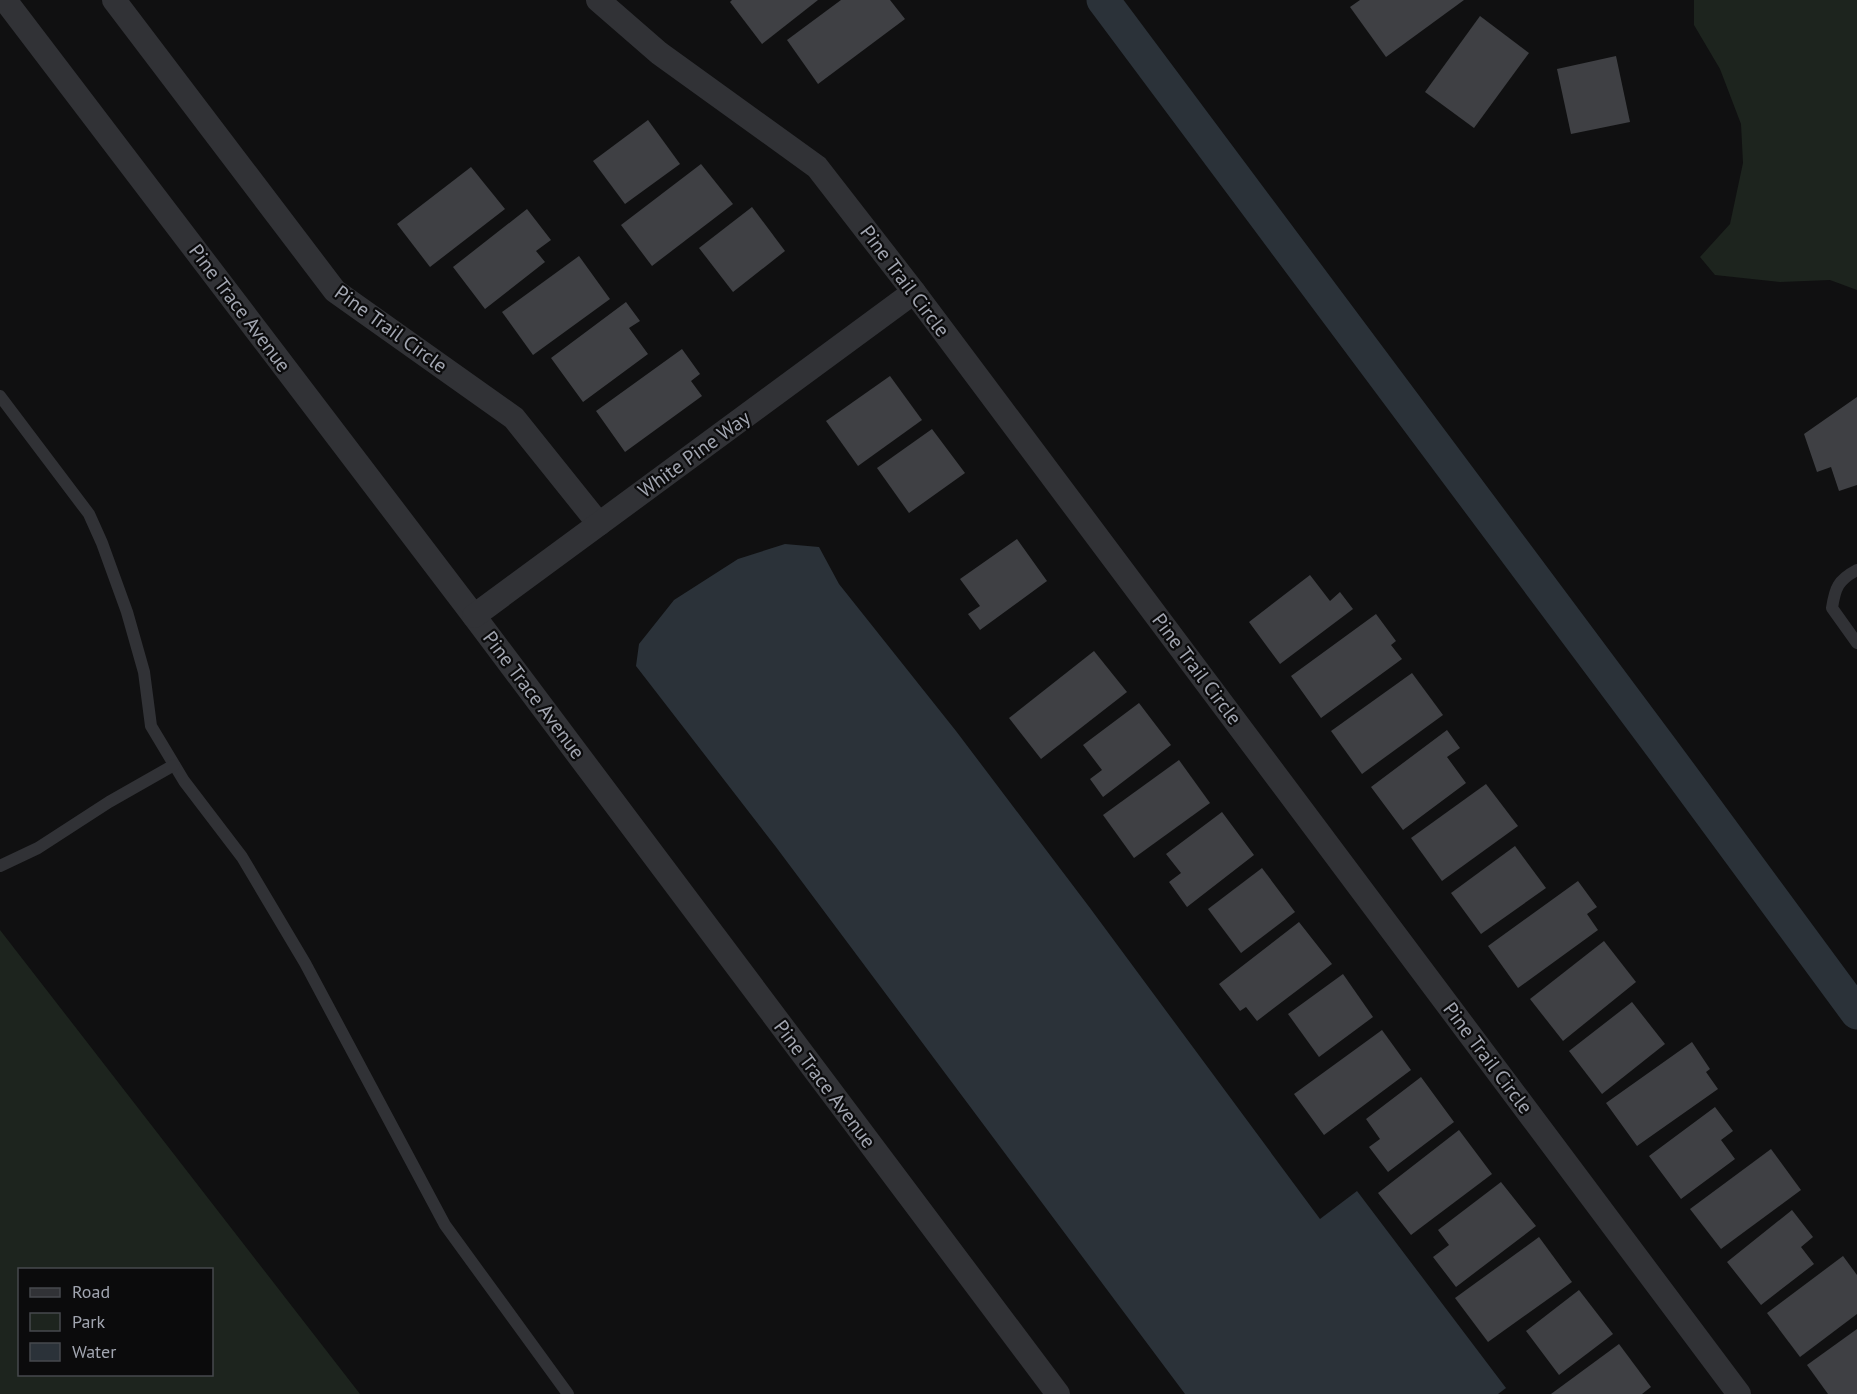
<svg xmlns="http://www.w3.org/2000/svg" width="1857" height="1394" font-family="'PT Sans',sans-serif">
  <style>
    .green { fill: #1d241e; fill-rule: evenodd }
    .water { fill: #2b3239 }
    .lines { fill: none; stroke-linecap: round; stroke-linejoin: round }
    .canal { stroke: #2b3239; stroke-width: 33 }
    .building { fill: #3f4044 }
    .lane { stroke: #313236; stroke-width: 12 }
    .street { stroke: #313236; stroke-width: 24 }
    .labels { text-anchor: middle; stroke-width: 4.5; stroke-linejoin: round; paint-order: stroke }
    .street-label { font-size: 20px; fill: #a2a6b1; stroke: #0b0b0c }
  </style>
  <rect width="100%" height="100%" fill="#101011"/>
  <g class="green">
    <polygon points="1694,0 1857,0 1857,290 1830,280 1780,282 1715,275 1700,257 1730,224 1743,163 1741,124 1720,69 1694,25"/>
    <path d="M 0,930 L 360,1394 L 0,1394 ZM 20,1270 L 212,1270 L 212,1374 L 20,1374 Z"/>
  </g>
  <polygon class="water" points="785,544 819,547 839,584 956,731 1090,908 1320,1219 1357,1191 1506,1388 1498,1394 1185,1394 776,847 636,666 639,644 674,600 738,559"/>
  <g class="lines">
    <polyline class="canal" points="1103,0 1664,751 1857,1013"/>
  </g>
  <g class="building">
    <polygon points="732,0 818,0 762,44 730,2"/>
    <polygon points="841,0 890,0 905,19 818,84 787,40"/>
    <polygon points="1360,0 1464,0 1386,57 1350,7"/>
    <polygon points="1480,16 1529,53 1474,128 1425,92"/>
    <polygon points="1616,56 1630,122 1571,134 1557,69"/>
    <polygon points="648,120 680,164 625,204 593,161"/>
    <polygon points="701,164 733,204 652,266 621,225"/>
    <polygon points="471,167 505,209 430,267 397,224"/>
    <polygon points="752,207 785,251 733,292 699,248"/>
    <polygon points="527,209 551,240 536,251 545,262 485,309 453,267"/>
    <polygon points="579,256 610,299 533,355 502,312"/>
    <polygon points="626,302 640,321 629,328 648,354 583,402 551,358"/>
    <polygon points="682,349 700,374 691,381 702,396 625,452 596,411"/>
    <polygon points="890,376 922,420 858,466 826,421"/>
    <polygon points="1857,397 1857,485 1839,491 1831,467 1817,472 1804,434"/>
    <polygon points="932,429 965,473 909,513 877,468"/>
    <polygon points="1017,539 1047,581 980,630 968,614 980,606 960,579"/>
    <polygon points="1310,575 1330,601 1340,592 1353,609 1280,664 1249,622"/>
    <polygon points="1376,614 1396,641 1391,645 1402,659 1321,718 1291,676"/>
    <polygon points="1094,651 1127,692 1041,759 1009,718"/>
    <polygon points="1412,673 1443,715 1362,774 1331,731"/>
    <polygon points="1139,703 1171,745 1103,797 1090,779 1102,770 1083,745"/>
    <polygon points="1447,730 1460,748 1447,757 1466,783 1403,830 1371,787"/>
    <polygon points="1179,760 1210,803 1134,858 1103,815"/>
    <polygon points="1486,784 1518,826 1442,881 1411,838"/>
    <polygon points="1222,812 1254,855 1187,907 1169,882 1181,873 1166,854"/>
    <polygon points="1515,846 1546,888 1481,934 1451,893"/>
    <polygon points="1262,868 1295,912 1241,953 1208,909"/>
    <polygon points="1578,881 1597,907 1587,914 1598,930 1518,988 1488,946"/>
    <polygon points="1299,922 1332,964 1257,1021 1246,1007 1240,1011 1219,984"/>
    <polygon points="1604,941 1636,982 1563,1041 1530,999"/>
    <polygon points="1343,974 1373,1017 1319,1057 1288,1014"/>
    <polygon points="1632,1002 1665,1044 1602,1094 1569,1051"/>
    <polygon points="1382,1030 1411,1070 1324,1135 1294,1094"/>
    <polygon points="1692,1042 1710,1069 1706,1072 1718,1089 1637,1146 1606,1103"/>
    <polygon points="1421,1077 1454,1122 1388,1172 1369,1147 1380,1139 1366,1119"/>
    <polygon points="1715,1107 1733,1131 1721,1140 1735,1159 1681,1199 1649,1156"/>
    <polygon points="1459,1130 1492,1174 1411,1235 1378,1193"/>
    <polygon points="1771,1149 1801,1190 1721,1249 1690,1209"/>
    <polygon points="1501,1182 1536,1226 1456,1287 1433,1257 1449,1245 1438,1230"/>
    <polygon points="1792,1210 1813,1237 1801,1247 1814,1264 1761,1305 1727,1262"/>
    <polygon points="1539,1237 1572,1282 1488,1342 1455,1298"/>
    <polygon points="1843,1256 1857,1275 1857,1314 1800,1357 1767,1313"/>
    <polygon points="1579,1290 1613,1334 1559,1375 1526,1331"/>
    <polygon points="1857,1329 1857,1394 1828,1394 1807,1365"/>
    <polygon points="1619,1344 1651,1387 1642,1394 1551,1394"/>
  </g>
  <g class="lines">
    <g class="lane">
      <polyline points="0,396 89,514 102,543 127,612 144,672 151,726 184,781 242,857 305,963 445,1225 568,1394"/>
      <path d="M 1857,570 C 1838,580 1835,588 1832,608 L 1857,643"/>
      <polyline points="0,866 38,848 109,802 174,765"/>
    </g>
    <g class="street">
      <polyline points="5,0 474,616 1058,1394"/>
      <polyline points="114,0 335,291 514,418 599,524"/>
      <polyline points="598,0 659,53 817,167 914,292 1739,1394"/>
      <polyline points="474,616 914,292"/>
    </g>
  </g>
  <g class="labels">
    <g class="street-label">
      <text transform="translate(905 281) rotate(53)" y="7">Pine Trail Circle</text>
      <text transform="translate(240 308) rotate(53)" y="7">Pine Trace Avenue</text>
      <text transform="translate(391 329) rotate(36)" y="7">Pine Trail Circle</text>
      <text transform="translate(694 454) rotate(-36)" y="7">White Pine Way</text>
      <text transform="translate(1197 669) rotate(53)" y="7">Pine Trail Circle</text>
      <text transform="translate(534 695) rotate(53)" y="7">Pine Trace Avenue</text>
      <text transform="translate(1488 1058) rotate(53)" y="7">Pine Trail Circle</text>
      <text transform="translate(825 1084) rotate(53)" y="7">Pine Trace Avenue</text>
    </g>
  </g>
  <rect x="18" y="1268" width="195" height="108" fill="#0b0b0c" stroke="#47494e" stroke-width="1.5"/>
  <rect x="30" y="1288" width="30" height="9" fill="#313236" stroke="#47494e" stroke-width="1.5"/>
  <text x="72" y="1298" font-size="18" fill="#a2a6b1">Road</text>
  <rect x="30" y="1313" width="30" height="18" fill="#1d241e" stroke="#47494e" stroke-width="1.5"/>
  <text x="72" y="1328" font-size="18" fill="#a2a6b1">Park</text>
  <rect x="30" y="1343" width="30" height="18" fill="#2b3239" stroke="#47494e" stroke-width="1.5"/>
  <text x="72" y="1358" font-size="18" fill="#a2a6b1">Water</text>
</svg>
